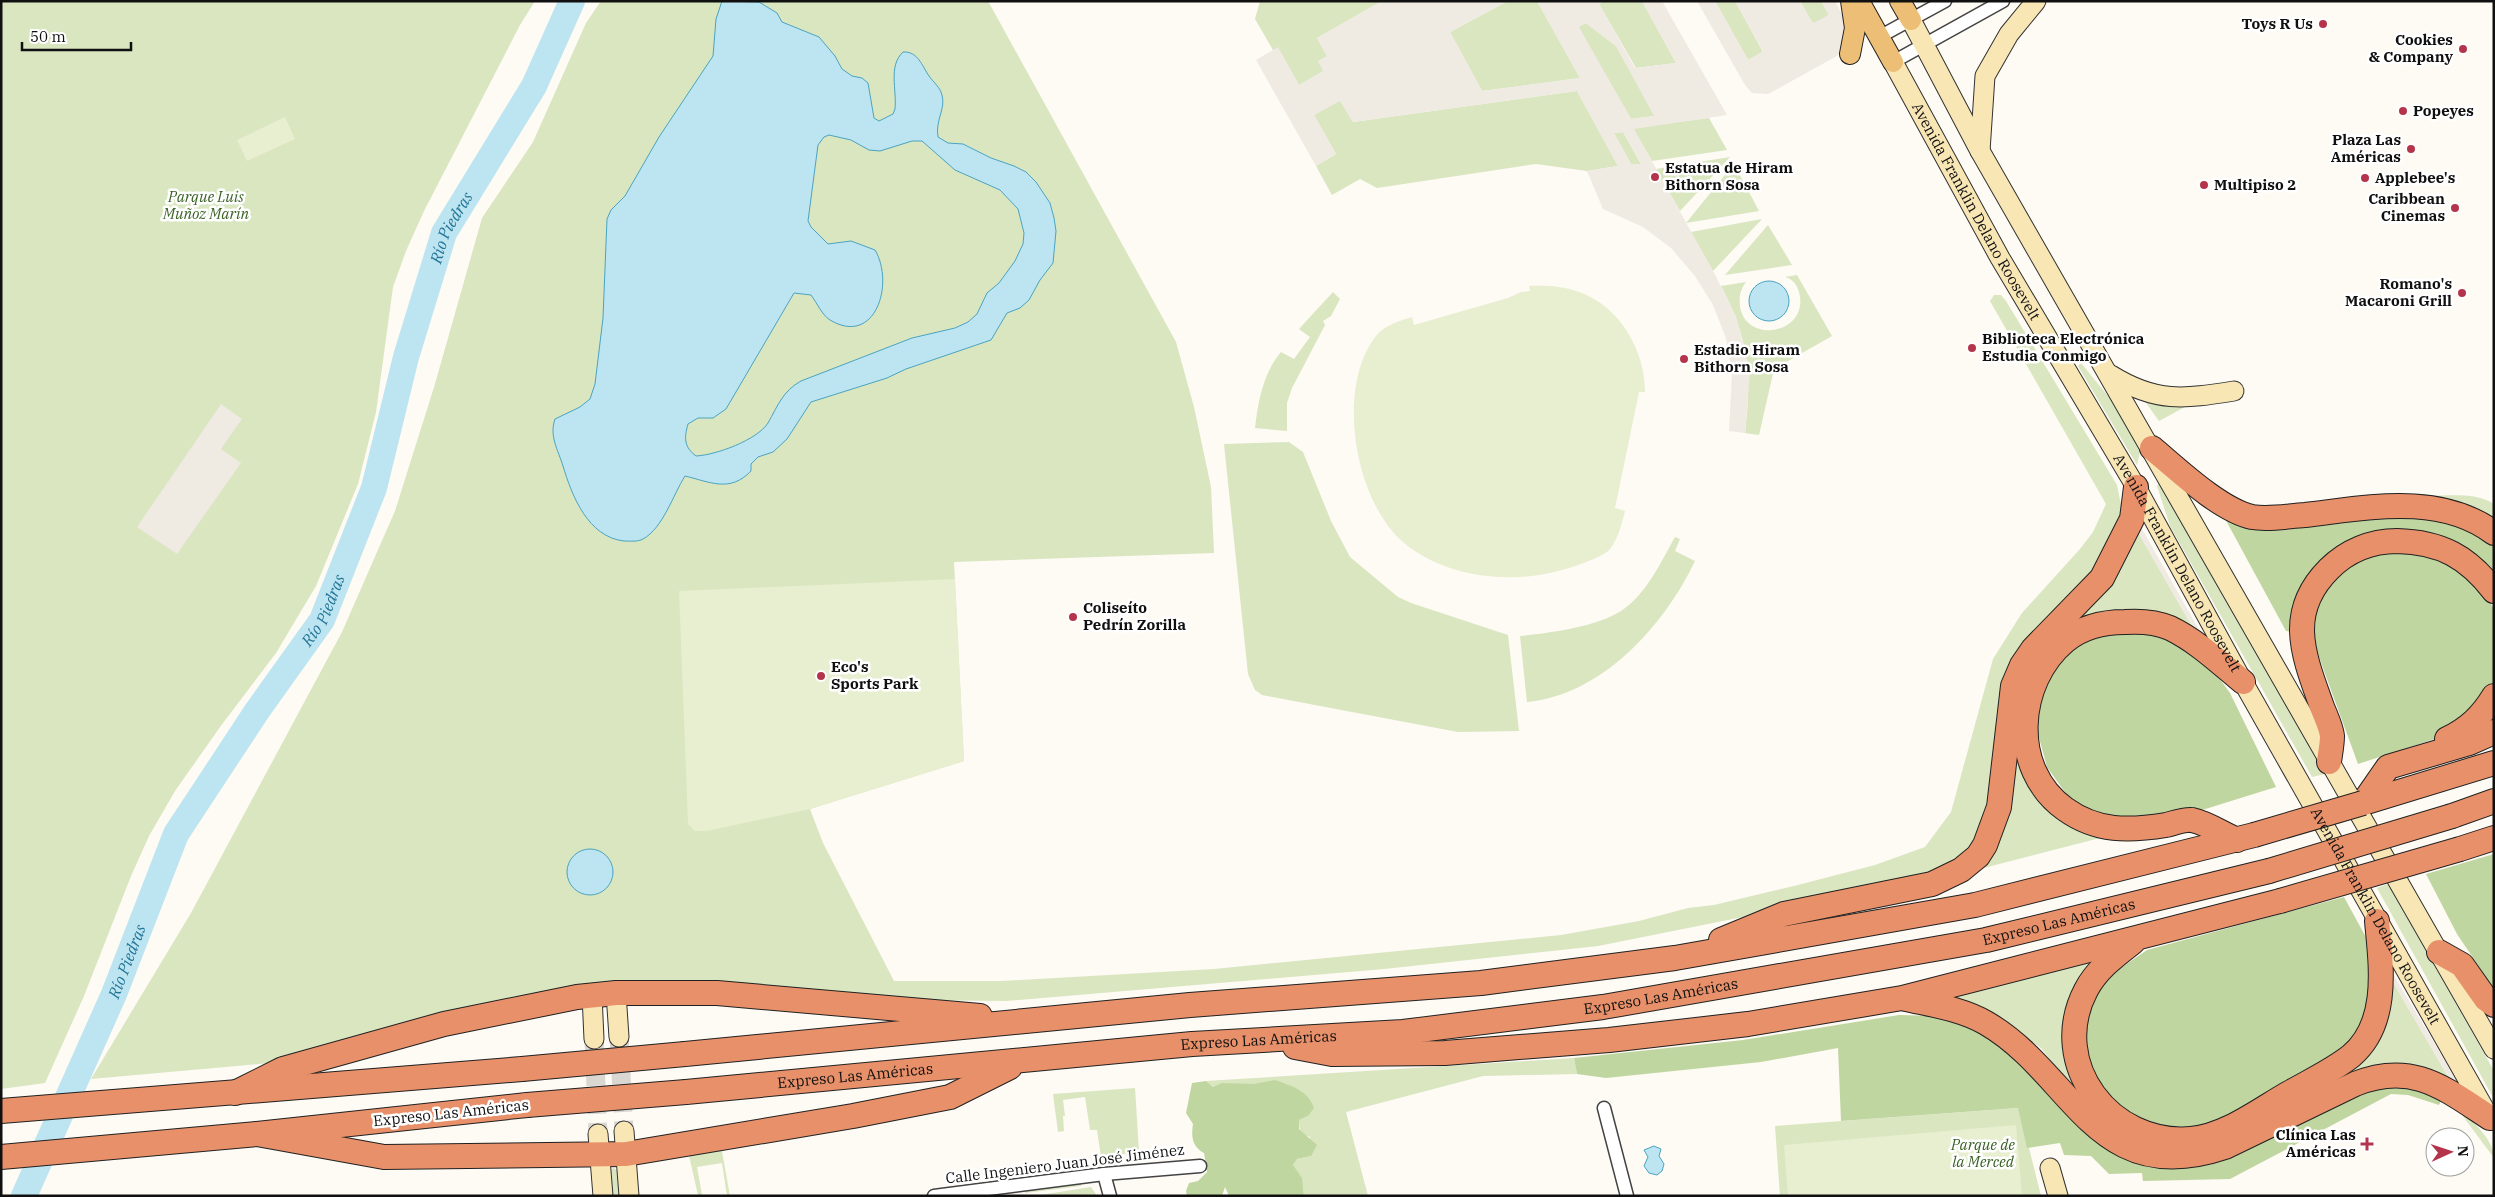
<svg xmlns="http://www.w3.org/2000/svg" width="2495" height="1197" font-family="'IBM Plex Serif',serif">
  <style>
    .green { fill: #d9e6c0 }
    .forest { fill: #c0d6a0 }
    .pitch { fill: #e8eed0 }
    .plaza { fill: #efeae2; fill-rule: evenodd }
    .water { fill: #bde5f1; stroke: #4aa3c1; fill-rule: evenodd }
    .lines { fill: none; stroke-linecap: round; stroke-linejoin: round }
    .river { stroke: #bde5f1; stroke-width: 26 }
    .secondary-tunnel { stroke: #dad7d2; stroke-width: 19; stroke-dasharray: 19 9; stroke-linecap: butt }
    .street-casing { stroke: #434343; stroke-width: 15 }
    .secondary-casing { stroke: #323232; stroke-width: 21 }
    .primary-casing { stroke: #212121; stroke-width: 22 }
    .highway-casing { stroke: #212121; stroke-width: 26 }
    .street { stroke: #fff; stroke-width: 12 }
    .secondary { stroke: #f8e7b5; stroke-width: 19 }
    .primary { stroke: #ecbe76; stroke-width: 20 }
    .highway { stroke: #e79069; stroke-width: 24 }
    .highway-bridge-casing { stroke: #212121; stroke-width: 26; stroke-linecap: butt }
    .highway-bridge { stroke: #e79069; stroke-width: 24 }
    .poi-dot { fill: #b4344c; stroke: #fff; stroke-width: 2 }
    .labels { text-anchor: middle; stroke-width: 5; stroke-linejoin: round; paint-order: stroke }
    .poi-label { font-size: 15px; font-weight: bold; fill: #101010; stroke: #fff; text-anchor: start }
    .park-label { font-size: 15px; font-style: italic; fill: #3b6225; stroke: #fff }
    .street-label { font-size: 15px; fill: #101010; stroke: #fff }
    .water-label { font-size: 16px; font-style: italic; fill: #237597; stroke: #fff }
  </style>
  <rect width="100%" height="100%" fill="#fefaf4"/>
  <g class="green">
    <polygon points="1,1 535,1 520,25 424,211 406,251 393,287 376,412 358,484 316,586 276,653 220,727 175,791 149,836 131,876 84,996 45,1083 1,1089"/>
    <polygon points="601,1 988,1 1176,342 1194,407 1211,487 1214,553 954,562 964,761 810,809 823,843 894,981 1002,981 1214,969 1561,935 1639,921 1688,908 1714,905 1794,886 1875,865 1925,847 1951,812 1993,659 2022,613 2080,549 2093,532 2106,504 1990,301 1994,295 2001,295 2006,301 2117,485 2123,515 1995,783 1981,833 1953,869 1753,915 1598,946 1384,969 1006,1001 903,1000 652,987 292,1061 91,1079 191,913 342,632 395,511 435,384 482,218 533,142 586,23"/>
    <polygon points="1260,1 1382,1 1317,38 1327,56 1324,71 1299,85 1278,48 1273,50 1255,19"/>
    <polygon points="1508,1 1537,1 1580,78 1482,91 1450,32"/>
    <polygon points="1604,1 1642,1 1676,63 1636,68 1599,4"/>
    <polygon points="1715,1 1735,1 1763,52 1748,60"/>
    <polygon points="1800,1 1821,1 1829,15 1813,24"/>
    <polygon points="1586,23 1616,46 1655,116 1631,119 1578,27"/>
    <polygon points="1577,91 1618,166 1587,171 1536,164 1377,188 1360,179 1332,195 1316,166 1336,154 1314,115 1340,100 1353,122"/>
    <polygon points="1709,118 1727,150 1652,161 1633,128"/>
    <polygon points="1623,132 1641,164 1631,164 1614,133"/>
    <polygon points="1730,157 1680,211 1656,169"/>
    <polygon points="1734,164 1759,211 1686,223"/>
    <polygon points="1762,219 1713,271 1691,232"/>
    <polygon points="1768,225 1792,265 1725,275"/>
    <path d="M 1797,275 L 1832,336 L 1774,369 L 1759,435 L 1745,433 C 1752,375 1749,339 1721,286 L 1746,282 C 1740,290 1739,297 1740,307 C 1747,344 1805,334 1800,297 C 1799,288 1794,279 1785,277 Z"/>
    <path d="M 1333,292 L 1340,299 L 1331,316 L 1323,321 L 1325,325 L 1292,388 L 1287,403 L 1287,431 L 1255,428 C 1258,402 1263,373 1281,352 L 1294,359 L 1310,337 L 1299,329 Z"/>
    <polygon points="2081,363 2121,412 2141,448 2137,465 2078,366"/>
    <polygon points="2139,393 2194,402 2159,421"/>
    <polygon points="1289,442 1303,452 1331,521 1350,557 1398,597 1411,603 1508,635 1519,731 1458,732 1262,695 1255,690 1248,674 1224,444"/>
    <polygon points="2159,483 2161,484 2325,774 2312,777 2170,526 2157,486"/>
    <path d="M 2427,496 C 2449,496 2475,492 2494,504 L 2494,525 Z"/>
    <polygon points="2135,527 2197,635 2096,618 2026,763 2104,837 1976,870 2019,705"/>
    <path d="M 1675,537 L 1680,539 L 1675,551 L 1695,561 C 1664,626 1602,695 1527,702 L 1520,636 C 1550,633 1596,627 1621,611 C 1646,595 1661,562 1675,537 Z"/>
    <polygon points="2388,884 2494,1071 2494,1099 2377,888"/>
    <polygon points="2095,961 2094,967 2387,1010 2393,982 2454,1087 2384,1067 2362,1069 2339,1079 2080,1097 2041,1048 2002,1021 1946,994"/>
    <path d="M 1574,1058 L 1577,1074 L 1483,1076 L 1346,1112 L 1368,1196 L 1304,1196 L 1303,1186 L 1293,1165 L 1297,1159 L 1311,1156 L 1310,1137 C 1300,1134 1299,1130 1299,1120 L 1308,1116 L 1303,1092 C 1280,1080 1277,1081 1253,1084 C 1239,1085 1227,1082 1213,1087 L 1206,1081 Z"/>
    <polygon points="1135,1088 1139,1152 1101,1157 1097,1130 1090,1130 1085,1097 1063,1100 1065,1116 1063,1116 1064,1131 1058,1132 1053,1094"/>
    <polygon points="2019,1108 2041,1196 1780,1196 1775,1126"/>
    <path d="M 2459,1111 C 2473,1120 2494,1141 2494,1158 Z"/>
    <polygon points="721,1146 730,1196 727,1196 722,1163 697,1167 702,1195 698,1195 688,1151"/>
    <polygon points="614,1168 617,1171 620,1196 612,1196 611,1169"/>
    <polygon points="1081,1183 1081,1186 1025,1193 1025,1191"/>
    <polygon points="1091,1187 1097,1196 1034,1196"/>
  </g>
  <g class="forest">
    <polygon points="2398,514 2451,521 2494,543 2494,575 2486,564 2471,552 2352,545 2294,632 2286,631 2223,515"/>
    <polygon points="2397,548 2440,554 2486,594 2494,610 2494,682 2483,702 2447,735 2358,764 2315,646 2313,615 2324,591 2355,559"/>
    <polygon points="2142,626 2206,660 2230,693 2276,787 2199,811 2139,823 2084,811 2067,795 2047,767 2037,730 2037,704 2046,681 2067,653 2085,636"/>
    <polygon points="2494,854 2494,989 2457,934 2426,874"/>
    <polygon points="2344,897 2368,941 2374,967 2364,1025 2337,1055 2227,1118 2199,1127 2146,1126 2122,1111 2096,1083 2084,1052 2085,1018 2103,980 2147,950"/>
    <polygon points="1899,1015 1938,1016 1986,1033 2182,1166 2209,1165 2234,1157 2375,1081 2444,1094 2439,1105 2408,1095 2391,1094 2230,1179 2143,1181 2142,1173 2109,1174 2091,1156 2064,1155 2060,1143 2027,1148 2018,1108 1841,1121 1838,1048 1761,1062 1606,1078 1577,1074 1574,1058 1743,1040"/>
    <path d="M 1275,1080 C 1292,1086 1308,1090 1314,1108 L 1308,1116 L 1299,1120 L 1299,1129 L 1317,1145 L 1311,1156 L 1297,1159 L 1293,1165 L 1302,1178 L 1304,1196 L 1229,1196 L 1225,1187 L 1222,1196 L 1187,1196 L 1186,1191 L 1189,1183 L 1198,1181 L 1207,1172 L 1204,1153 C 1192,1147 1191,1136 1193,1124 L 1186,1113 L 1192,1083 L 1206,1081 L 1213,1087 L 1222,1083 L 1253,1084 Z"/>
  </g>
  <g class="pitch">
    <polygon points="285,117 295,139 247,161 237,140"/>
    <path d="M 1529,286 C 1547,285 1563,286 1579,292 C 1620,306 1645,351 1645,392 L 1639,392 L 1615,508 L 1625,511 C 1622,523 1618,539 1610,549 C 1603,558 1567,569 1554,572 C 1505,584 1443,576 1403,542 C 1355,501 1335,388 1376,336 C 1384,325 1400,321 1412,317 L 1414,325 L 1508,298 L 1521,292 L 1530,291 Z"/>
    <polygon points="955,579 964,761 810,809 707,831 695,831 688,824 679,591"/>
    <polygon points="2016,1125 2022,1196 1788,1196 1784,1145"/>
  </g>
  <g class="plaza">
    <path d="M 1382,1 L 1508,1 L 1450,32 L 1482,91 L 1580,78 L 1537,1 L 1604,1 L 1599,4 L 1635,68 L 1676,63 L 1642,1 L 1662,1 L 1727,115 L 1634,129 L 1713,271 L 1736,316 L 1750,372 L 1745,433 L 1729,431 L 1732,374 L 1726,338 L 1713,305 L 1695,276 L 1671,248 L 1643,227 L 1603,209 L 1587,171 L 1618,166 L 1577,91 L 1353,122 L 1340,101 L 1314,115 L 1336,154 L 1316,166 L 1256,60 L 1278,47 L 1299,85 L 1323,71 L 1318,61 L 1327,56 L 1317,38 ZM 1586,23 L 1616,46 L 1654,116 L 1631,119 L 1579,27 ZM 1623,132 L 1641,163 L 1641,164 L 1631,164 L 1614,133 Z"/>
    <polygon points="1697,1 1715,1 1748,60 1763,51 1735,1 1800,1 1813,23 1829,15 1821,1 1835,1 1848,26 1844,48 1837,56 1768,94 1752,93 1745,85"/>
    <polygon points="221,404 242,419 221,449 241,463 177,554 137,527"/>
    <polygon points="2138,522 2211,651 2197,635 2135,527"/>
    <polygon points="2390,969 2464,1093 2454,1087 2393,982"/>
  </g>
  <g class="water">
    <path d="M 722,1 L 759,2 L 777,13 L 782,22 L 819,37 L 835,56 L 842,69 L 852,76 L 862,78 L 868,83 L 874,118 L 879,121 L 893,114 L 895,109 C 897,90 888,66 903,52 C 918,51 922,66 929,76 C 934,83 940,87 942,95 C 946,109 935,120 938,137 L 948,143 L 963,144 L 991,158 L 1014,166 L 1026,172 L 1036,182 L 1050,203 L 1054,218 L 1056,231 L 1053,263 L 1040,280 L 1029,300 L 1020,308 L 1007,313 L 991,340 L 906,369 L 887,378 L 811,402 L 787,439 L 773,452 L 758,457 L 751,464 L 751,471 C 730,493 710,482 685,476 C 673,495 663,528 643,539 C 638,542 630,541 624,541 C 588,537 572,496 563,466 C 558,450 549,436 555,419 L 580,407 L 590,399 L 595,384 L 603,318 L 607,219 L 611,210 L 625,196 L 659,137 L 713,56 L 716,19 ZM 829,135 L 851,140 L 869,150 L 880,151 L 912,141 L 922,141 L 955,170 L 1000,190 L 1018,209 L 1024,233 L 1023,244 L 1015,261 L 999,283 L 987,293 L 977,314 L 968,322 L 955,328 L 912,338 L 801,381 C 783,391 778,405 768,423 C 757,440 716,455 696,456 C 684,447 684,438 688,424 L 698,418 L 713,418 L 726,409 L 794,293 L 811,295 C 817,303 822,315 830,320 C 875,347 895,284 875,250 L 851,241 L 828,244 L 811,227 L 808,221 L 818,145 L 824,137 Z"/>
    <circle cx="1769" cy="301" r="20"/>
    <circle cx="590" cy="872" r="23"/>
    <polygon points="1654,1146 1661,1149 1659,1156 1664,1164 1662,1171 1657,1175 1649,1173 1644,1166 1648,1157 1644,1150"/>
  </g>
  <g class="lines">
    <path class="river" id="s1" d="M 24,1196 L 114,994 L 176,834 L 257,711 L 322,620 L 374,488 L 406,357 L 444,233 L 534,86 L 572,1"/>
    <g class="secondary-tunnel">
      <polyline points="619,1037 624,1131"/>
      <polyline points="594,1039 598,1134"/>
    </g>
    <defs>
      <g id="street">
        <polyline points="1879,37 1945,1"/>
        <polyline points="1893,62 2003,1"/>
        <polyline points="1604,1108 1627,1196"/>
        <polyline points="1104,1174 1110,1196"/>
        <polyline points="934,1196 1104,1174 1200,1166"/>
      </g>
      <g id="secondary">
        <polyline points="1911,20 1980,151 2494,1049"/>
        <path id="s2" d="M 1893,62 L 2000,258 L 2136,487 L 2243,682 L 2489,1117"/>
        <polyline points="1980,151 1985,76 2009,34 2036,1"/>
        <path d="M 2111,375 C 2156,403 2184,399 2234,391"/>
        <polyline points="616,993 619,1037"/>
        <polyline points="592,995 594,1039"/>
        <polyline points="624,1131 629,1196"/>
        <polyline points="598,1134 603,1196"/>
        <polyline points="2050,1168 2058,1196"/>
      </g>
      <g id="primary">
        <polyline points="1859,1 1893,62"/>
        <polyline points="1900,1 1911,20"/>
        <polyline points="1850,54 1855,28 1851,1"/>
      </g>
      <g id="highway">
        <path d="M 2152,448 C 2177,469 2220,510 2252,517 C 2269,520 2288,516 2305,515 C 2367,508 2439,492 2494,533"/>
        <path d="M 2447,739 C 2468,729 2482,716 2494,696"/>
        <path d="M 2329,762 C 2330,754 2332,744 2332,736 C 2331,726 2324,713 2321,704 C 2303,654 2286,612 2329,569 C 2347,551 2371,541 2397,541 C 2441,542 2468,557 2494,591"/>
        <polyline points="2363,803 2388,767 2469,743 2494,732"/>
        <polyline points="2363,803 2494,763"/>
        <polyline points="2452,816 2494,801"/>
        <path d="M 2237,840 C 2223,834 2207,823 2192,820 C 2185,819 2174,823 2166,825 C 2129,831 2097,832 2065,809 C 2009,769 2016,682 2065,641 C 2082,627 2104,622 2125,622 C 2140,621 2156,622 2170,628 C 2197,641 2220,663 2243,682"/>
        <polyline points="2460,849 2494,838"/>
        <polyline points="1721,940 1784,914 1932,884 1961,870 1978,856 1985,845 1999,807 2013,686 2022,665 2033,649 2102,578 2132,519 2136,487"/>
        <path d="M 2133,942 C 2115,956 2097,969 2086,990 C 2047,1064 2111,1146 2191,1139 C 2226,1136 2259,1110 2289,1093 C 2310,1081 2332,1071 2351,1056 C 2390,1023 2381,965 2377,921"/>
        <polyline points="2439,952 2462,965 2486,999 2494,1005"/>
        <path d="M 1906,999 C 1933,1005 1962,1009 1986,1023 C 2074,1074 2095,1191 2225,1147 L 2355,1084 C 2412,1061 2444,1088 2490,1118"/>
        <polyline points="1295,1047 1332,1054 1445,1053 1609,1040 1748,1024 1902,998 2280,901"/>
        <polyline points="685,1054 1190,1005 1481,983 1675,958 1975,905 2254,835"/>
        <path id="s3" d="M 686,1092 L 1192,1044 L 1403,1032 L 1603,1007 L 1986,940 L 2269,871"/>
        <polyline points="235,1093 283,1069 444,1024 577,997 616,993 717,993 980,1016"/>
        <polyline points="1,1111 522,1069"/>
        <polyline points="257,1134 384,1157 626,1154 853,1116 950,1097 1010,1067"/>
        <polyline points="1,1157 257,1134 527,1105"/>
      </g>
    </defs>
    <use href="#street" class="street-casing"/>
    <use href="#secondary" class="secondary-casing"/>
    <use href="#primary" class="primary-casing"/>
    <use href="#highway" class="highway-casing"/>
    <use href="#street" class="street"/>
    <use href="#secondary" class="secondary"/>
    <use href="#primary" class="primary"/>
    <use href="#highway" class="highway"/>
    <defs>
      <g id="highway-bridge">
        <polyline points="2254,835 2363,803"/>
        <polyline points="2269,871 2452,816"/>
        <polyline points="2280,901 2460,849"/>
        <polyline points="522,1069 685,1054"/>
        <polyline points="527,1105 686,1092"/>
      </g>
    </defs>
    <use href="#highway-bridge" class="highway-bridge-casing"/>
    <use href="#highway-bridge" class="highway-bridge"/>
  </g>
  <g class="poi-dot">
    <circle cx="2323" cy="24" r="5"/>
    <circle cx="2463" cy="49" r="5"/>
    <circle cx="2403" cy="111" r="5"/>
    <circle cx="2411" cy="149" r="5"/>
    <circle cx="1655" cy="177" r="5"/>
    <circle cx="2365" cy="178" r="5"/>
    <circle cx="2204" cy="185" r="5"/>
    <circle cx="2455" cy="208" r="5"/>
    <circle cx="2462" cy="293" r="5"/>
    <circle cx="1972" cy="348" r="5"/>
    <circle cx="1684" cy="359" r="5"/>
    <circle cx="1073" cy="617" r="5"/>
    <circle cx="821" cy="676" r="5"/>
    <path d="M2364.5 1136.5h5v5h5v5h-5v5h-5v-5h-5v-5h5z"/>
  </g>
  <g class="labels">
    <g class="poi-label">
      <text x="2313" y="29" text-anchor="end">Toys R Us</text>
      <text x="2453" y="45" text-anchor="end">Cookies<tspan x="2453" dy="17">&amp; Company</tspan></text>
      <text x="2413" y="116">Popeyes</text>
      <text x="2401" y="145" text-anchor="end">Plaza Las<tspan x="2401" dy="17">Américas</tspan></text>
      <text x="1665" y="173">Estatua de Hiram<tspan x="1665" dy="17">Bithorn Sosa</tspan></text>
      <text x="2375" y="183">Applebee's</text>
      <text x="2214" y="190">Multipiso 2</text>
      <text x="2445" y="204" text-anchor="end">Caribbean<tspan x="2445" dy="17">Cinemas</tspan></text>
      <text x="2452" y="289" text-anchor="end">Romano's<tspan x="2452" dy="17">Macaroni Grill</tspan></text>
      <text x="1982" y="344">Biblioteca Electrónica<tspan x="1982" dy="17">Estudia Conmigo</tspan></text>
      <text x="1694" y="355">Estadio Hiram<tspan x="1694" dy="17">Bithorn Sosa</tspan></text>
      <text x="1083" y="613">Coliseíto<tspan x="1083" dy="17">Pedrín Zorilla</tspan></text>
      <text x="831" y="672">Eco's<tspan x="831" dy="17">Sports Park</tspan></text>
      <text x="2356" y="1140" text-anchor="end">Clínica Las<tspan x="2356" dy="17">Américas</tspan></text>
    </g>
    <g class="park-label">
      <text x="206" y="202">Parque Luis<tspan x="206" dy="17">Muñoz Marín</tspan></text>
      <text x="1983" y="1150">Parque de<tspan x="1983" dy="17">la Merced</tspan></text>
    </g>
    <g class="street-label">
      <text dy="5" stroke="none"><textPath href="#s2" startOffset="171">Avenida Franklin Delano Roosevelt</textPath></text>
      <text dy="5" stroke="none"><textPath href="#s2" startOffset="576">Avenida Franklin Delano Roosevelt</textPath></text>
      <text dy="5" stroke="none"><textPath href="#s2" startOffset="981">Avenida Franklin Delano Roosevelt</textPath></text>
      <text dy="5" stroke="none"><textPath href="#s3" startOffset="1385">Expreso Las Américas</textPath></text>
      <text dy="5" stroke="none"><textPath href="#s3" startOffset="980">Expreso Las Américas</textPath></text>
      <text dy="5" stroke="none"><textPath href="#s3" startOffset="575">Expreso Las Américas</textPath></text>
      <text dy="5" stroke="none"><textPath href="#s3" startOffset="170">Expreso Las Américas</textPath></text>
      <text transform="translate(451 1113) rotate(-6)" y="5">Expreso Las Américas</text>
      <text transform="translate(1065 1164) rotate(-7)" y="5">Calle Ingeniero Juan José Jiménez</text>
    </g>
    <g class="water-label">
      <text dy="6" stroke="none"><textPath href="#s1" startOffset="1066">Río Piedras</textPath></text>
      <text dy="6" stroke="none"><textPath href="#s1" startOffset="661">Río Piedras</textPath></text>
      <text dy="6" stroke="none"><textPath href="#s1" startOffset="256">Río Piedras</textPath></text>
    </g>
  </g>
  <rect width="2495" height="1197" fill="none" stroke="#101010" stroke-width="5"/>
  <g transform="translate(2450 1152) rotate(87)"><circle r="24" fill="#ffffff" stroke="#9f9f9f"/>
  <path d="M0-4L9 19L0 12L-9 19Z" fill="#b4344c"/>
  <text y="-8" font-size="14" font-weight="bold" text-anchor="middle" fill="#101010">N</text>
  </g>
  <path d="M22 42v8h109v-8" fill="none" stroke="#101010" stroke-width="2.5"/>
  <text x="30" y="42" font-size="15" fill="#101010" stroke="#ffffff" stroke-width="4" paint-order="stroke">50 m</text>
</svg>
